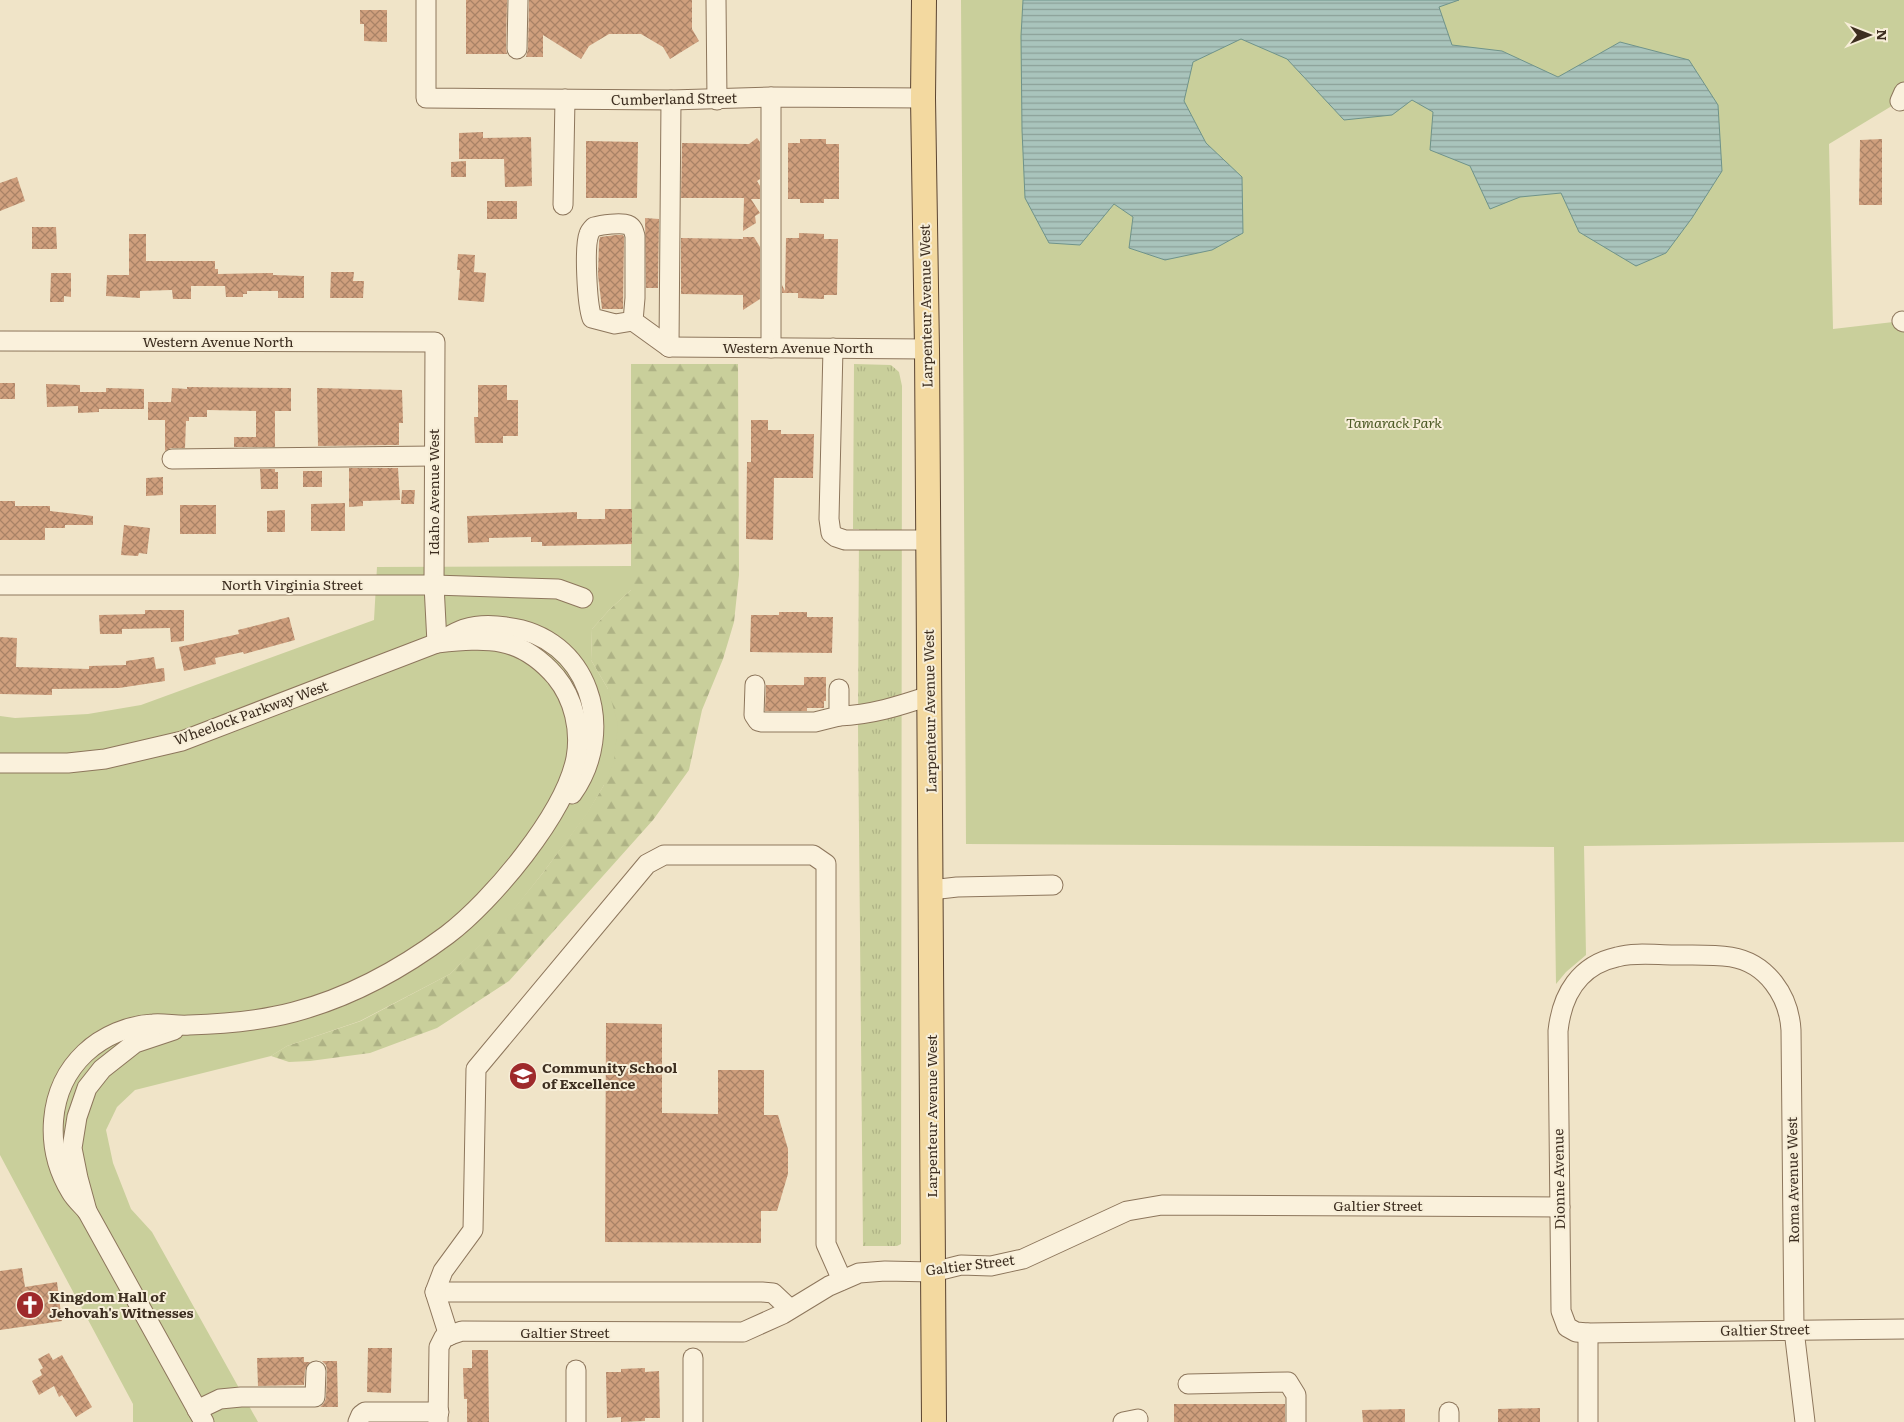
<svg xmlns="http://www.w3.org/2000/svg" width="1904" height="1422" font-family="Literata,serif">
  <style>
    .grass { fill: url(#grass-tufts) }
    .forest { fill: url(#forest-firs) }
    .park { fill: #c9cf9b }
    .water { fill: url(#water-rules); stroke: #6f938a }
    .building { fill: url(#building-cross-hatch) }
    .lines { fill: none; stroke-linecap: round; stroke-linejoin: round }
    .minor-casing { stroke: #8d765c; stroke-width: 21 }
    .major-casing { stroke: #5b4430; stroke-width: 26 }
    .minor { stroke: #faf1dc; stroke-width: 19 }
    .major { stroke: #f3d9a0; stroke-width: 24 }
    .labels { text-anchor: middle; stroke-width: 4; stroke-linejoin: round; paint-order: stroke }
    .street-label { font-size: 14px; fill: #3d2e20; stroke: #f7eed8 }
    .park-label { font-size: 14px; font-style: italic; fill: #4d5a26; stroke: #f7eed8 }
    .poi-label { font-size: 14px; font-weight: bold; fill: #3d2e20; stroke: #f7eed8; text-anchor: start }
  </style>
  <defs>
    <pattern id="grass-tufts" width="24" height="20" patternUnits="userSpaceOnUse" patternTransform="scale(1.25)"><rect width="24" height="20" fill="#c9cf9b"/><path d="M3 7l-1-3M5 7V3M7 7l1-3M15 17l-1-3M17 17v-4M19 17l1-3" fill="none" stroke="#aeb285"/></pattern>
    <pattern id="forest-firs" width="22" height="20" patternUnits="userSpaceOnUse" patternTransform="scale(1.25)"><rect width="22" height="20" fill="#c9cf9b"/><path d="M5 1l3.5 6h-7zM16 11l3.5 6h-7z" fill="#aeb285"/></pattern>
    <pattern id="water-rules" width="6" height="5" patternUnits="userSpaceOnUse" patternTransform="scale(1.25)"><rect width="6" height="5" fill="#a9c4bc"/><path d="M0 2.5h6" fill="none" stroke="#8ba098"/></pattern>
    <pattern id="building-cross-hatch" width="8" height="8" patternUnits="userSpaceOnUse" patternTransform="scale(1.25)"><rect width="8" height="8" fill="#cf9f7d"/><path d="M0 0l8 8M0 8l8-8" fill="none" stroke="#a98266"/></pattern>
  </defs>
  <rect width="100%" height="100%" fill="#f0e4c8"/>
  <polygon class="grass" points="854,364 891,365 899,372 902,386 901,1237 901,1244 897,1246 863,1246 858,726 859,529 853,529"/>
  <polygon class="forest" points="631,364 738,364 739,575 734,622 723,659 702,710 689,770 653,820 509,981 437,1028 370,1053 310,1061 289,1062 271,1056 287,1046 361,1021 450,974 504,921 542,874 587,813 604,785 608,689 591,660 592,629 610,609 631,590"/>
  <g class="park">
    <polygon points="961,0 1904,0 1904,92 1900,101 1829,144 1833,329 1902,321 1904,322 1904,842 1584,846 1586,955 1566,972 1556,984 1554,847 966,844"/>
    <polygon points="631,566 631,590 610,609 592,629 591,660 608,689 618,724 614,761 604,785 587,814 542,874 504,922 450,974 360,1021 287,1046 271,1056 135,1090 117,1107 106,1130 113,1163 131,1209 152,1232 258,1422 133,1422 133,1404 0,1155 0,716 15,718 88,714 141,705 374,620 377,567"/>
  </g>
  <polygon class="water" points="1023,0 1459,0 1439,7 1452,45 1502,51 1558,77 1620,42 1689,60 1718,105 1722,171 1692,218 1666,253 1636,266 1579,232 1561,193 1520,197 1490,209 1470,166 1430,150 1433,112 1412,100 1392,115 1344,120 1287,59 1241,39 1193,62 1184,101 1206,143 1242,177 1243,233 1212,250 1165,260 1129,248 1133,217 1114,204 1080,245 1049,243 1025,198 1022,130 1021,36"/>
  <g class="building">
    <polygon points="466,0 507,0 506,49 507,54 466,54"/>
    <polygon points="529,0 692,0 692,29 699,41 670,59 663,47 641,34 609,34 589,46 581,59 543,35 543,57 526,57 528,49"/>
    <polygon points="360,10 387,10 387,42 364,41 364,24 360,24"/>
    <polygon points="483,132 483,138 531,137 532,186 505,187 504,159 459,159 459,133"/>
    <polygon points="757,138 760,142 760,179 757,181 760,186 760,199 751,199 760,213 755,216 756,223 743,231 744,198 681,198 682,143 749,144"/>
    <polygon points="800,139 826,139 826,144 839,144 839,199 824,199 824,203 800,203 800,199 788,199 788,143 800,143"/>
    <polygon points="1882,139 1882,205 1859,205 1860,140"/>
    <polygon points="586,141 638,142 637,198 586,198"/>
    <polygon points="466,161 466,177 451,177 451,162"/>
    <polygon points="17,177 25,201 0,211 0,183"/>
    <rect x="487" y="201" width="30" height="18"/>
    <polygon points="645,218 659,219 658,288 646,288"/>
    <polygon points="32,227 56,227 57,249 32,249"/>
    <polygon points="799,233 824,234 824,239 838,239 837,295 824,295 824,299 798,298 798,293 782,293 782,285 785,291 786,238 799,238"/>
    <polygon points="129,234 146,234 146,261 215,261 215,269 218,269 218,274 273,273 273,275 304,276 304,298 278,298 278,291 247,291 247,294 243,294 243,297 226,297 225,286 191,286 191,299 173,299 172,290 140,291 140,298 106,296 107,275 129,275"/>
    <polygon points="616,235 623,235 624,237 623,309 602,309 598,275 599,242 600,237"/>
    <polygon points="743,237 754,237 760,247 760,299 743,310 743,295 681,294 681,238 743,239"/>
    <polygon points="458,254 475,255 474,272 486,273 484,302 458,300 460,270 457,270"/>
    <polygon points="331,272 354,272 353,281 364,281 363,298 330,298"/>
    <polygon points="51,273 71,273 71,297 64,296 64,302 50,302"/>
    <rect x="0" y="383" width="15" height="16"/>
    <polygon points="46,384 80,385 80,392 106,392 106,388 144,389 144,409 99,409 99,412 78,413 78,406 47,407"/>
    <polygon points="478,385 507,385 507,400 518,400 518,436 503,436 503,443 475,443 474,417 478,417"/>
    <polygon points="187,387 291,388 291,411 275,411 275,447 234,447 234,437 256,437 256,411 207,410 207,417 189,417 189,421 186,421 185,448 171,448 165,451 165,420 148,420 148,402 171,402 172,388 187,389"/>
    <polygon points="317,388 402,390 403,423 399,423 399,445 318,446"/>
    <polygon points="751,420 768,420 768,430 781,430 781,434 814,434 813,478 774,478 773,540 746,539 747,462 751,462"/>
    <polygon points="349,468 398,468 400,500 363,501 363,506 349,507"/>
    <polygon points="260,469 275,469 275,472 278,472 278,489 261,489"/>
    <rect x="303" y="471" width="19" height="16"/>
    <polygon points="163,477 163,495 146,496 146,478"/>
    <polygon points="402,490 415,490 414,504 401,504"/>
    <polygon points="0,501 15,501 15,506 50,506 50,511 93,516 93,525 65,525 65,528 45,528 45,540 0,540"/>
    <polygon points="345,503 345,531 311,531 311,504"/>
    <rect x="180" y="505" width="36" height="29"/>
    <polygon points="605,509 632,509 632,544 542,546 542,542 531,542 531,537 489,538 489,542 468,543 467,516 577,512 577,519 605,519"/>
    <polygon points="285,510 285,532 267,532 267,511"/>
    <polygon points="124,525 150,528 147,554 139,553 138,556 121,555"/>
    <polygon points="145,610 184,610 184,641 171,642 170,628 122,629 122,634 100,634 99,615 145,614"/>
    <polygon points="779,612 807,612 807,617 833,617 832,653 750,652 751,615 779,615"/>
    <polygon points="289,617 295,640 244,654 243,652 215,658 216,664 184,671 179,647 239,634 238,630"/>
    <polygon points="0,637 17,638 16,667 89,669 89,666 126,665 126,661 154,657 156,669 164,668 165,681 119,688 52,689 52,695 0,694"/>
    <polygon points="804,677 826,677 826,701 824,701 824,708 807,708 807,711 765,711 766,685 804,685"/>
    <polygon points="606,1023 662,1024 662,1113 718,1114 718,1070 764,1070 764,1115 778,1115 788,1149 788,1174 777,1211 761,1211 761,1243 605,1242"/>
    <polygon points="22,1268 25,1287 57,1282 62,1321 0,1330 0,1271"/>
    <polygon points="368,1348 392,1348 391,1393 367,1392"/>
    <polygon points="472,1350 488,1350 489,1422 467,1422 467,1399 464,1399 463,1368 472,1368"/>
    <polygon points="49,1353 53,1360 62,1355 92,1407 76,1417 62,1395 59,1397 54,1386 39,1395 32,1381 42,1375 40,1370 43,1368 38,1359"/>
    <polygon points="304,1357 304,1362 310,1362 305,1370 304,1385 258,1386 257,1358"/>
    <polygon points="322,1361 337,1361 338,1407 320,1407 324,1403 326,1398 327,1371 326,1365"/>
    <polygon points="645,1368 645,1372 659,1371 660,1418 645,1418 645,1421 621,1422 621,1417 607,1418 606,1372 621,1372 621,1369"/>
    <rect x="1174" y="1404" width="111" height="18"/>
    <polygon points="1540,1408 1540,1422 1498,1422 1498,1409"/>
    <polygon points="1405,1409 1405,1422 1363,1422 1362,1410"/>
  </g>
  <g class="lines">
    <defs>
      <g id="minor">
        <polyline points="426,0 426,98 671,100 771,97 923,98"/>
        <polyline points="716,0 717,100"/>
        <polyline points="517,49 518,0"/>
        <polyline points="771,97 771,348"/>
        <polyline points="1900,101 1904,92"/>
        <polyline points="563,205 565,99"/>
        <path d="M 633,321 L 615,324 L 592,318 C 587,304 584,247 589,234 C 590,231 592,229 594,227 C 601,225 621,222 628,225 C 633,227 634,232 635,236 L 635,298 L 633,321 L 669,347"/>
        <polyline points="1902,321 1904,322"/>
        <polyline points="0,341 435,342 434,585 437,643"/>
        <polyline points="669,347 927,349"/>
        <polyline points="669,347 671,100"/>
        <polyline points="833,348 829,519 831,533 836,537 845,540 928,540"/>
        <polyline points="172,459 434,456"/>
        <polyline points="0,585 434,585 558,589 583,598"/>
        <polyline points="755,685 754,715 758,721 762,722 815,722 839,716 839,689"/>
        <path d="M 839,716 C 871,715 899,706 929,696"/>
        <path d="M 0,763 L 68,763 L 105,759 L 182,741 L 437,643 C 446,638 455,632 464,629 C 477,625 493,625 506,627 C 589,636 618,730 572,794"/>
        <polyline points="931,890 957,887 1053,885"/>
        <polyline points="174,1030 135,1043 102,1069 87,1088 77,1117 72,1148 78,1178 87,1211 204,1422"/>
        <path d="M 87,1211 C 82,1205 75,1199 71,1192 C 44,1148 47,1089 85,1053 C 103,1036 129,1025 153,1024 C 165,1023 177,1026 189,1025 C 224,1024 260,1021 294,1012 C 351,997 400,970 447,935 C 492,901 565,814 576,758 C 581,730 574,699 556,677 C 520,635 487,638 437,643"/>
        <polyline points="435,1292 762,1292 773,1293 790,1309"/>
        <polyline points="1588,1333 1588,1422"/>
        <polyline points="449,1336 435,1292 443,1271 473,1230 476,1069 647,864 664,855 813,855 826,864 826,1244 842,1280"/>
        <polyline points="576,1370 576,1422"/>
        <polyline points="1188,1384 1288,1382 1296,1395 1296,1422"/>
        <polyline points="197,1410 220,1399 241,1397 315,1397 316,1371"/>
        <polyline points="1449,1412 1449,1422"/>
        <polyline points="358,1422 361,1415 365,1412 439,1412"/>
        <polyline points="438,1422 439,1347 444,1337 462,1331 743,1332 783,1314 829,1286 859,1273 885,1271 933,1272 961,1265 991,1266 1023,1259 1127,1211 1162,1205 1560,1207"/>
        <polyline points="693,1422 693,1358"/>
        <polyline points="1123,1422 1138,1419"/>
        <path d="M 1805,1422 L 1794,1330 L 1791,1030 C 1789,996 1767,963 1731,957 C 1712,954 1693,955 1674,955 C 1656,955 1635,952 1617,957 C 1580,965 1562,994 1558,1031 L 1561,1311 L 1567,1327 L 1576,1332 L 1588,1333 L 1904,1329"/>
      </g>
      <polyline id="major" points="924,0 923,98 927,349 934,1422"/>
    </defs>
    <use href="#minor" class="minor-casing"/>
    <use href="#major" class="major-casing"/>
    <use href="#minor" class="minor"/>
    <use href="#major" class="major"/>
  </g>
  <defs>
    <symbol id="school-disc" viewBox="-11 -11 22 22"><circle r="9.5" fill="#9e2a2b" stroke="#f7eed8"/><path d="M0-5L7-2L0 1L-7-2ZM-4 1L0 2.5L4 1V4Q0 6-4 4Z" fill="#fff"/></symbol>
    <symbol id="church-disc" viewBox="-11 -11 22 22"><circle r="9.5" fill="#9e2a2b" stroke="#f7eed8"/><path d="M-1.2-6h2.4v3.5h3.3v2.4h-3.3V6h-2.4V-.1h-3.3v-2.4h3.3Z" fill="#fff"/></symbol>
  </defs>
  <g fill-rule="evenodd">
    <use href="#school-disc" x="507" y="1060" width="32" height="32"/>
    <use href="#church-disc" x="14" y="1289" width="32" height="32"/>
  </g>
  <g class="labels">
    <g class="street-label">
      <text transform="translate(674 99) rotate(-1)" y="5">Cumberland Street</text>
      <text transform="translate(926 306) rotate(-91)" y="5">Larpenteur Avenue West</text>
      <text x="218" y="347">Western Avenue North</text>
      <text x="798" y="353">Western Avenue North</text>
      <text transform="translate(434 492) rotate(-90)" y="5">Idaho Avenue West</text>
      <text x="292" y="590">North Virginia Street</text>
      <text transform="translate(930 711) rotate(-91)" y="5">Larpenteur Avenue West</text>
      <text transform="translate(251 713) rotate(-20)" y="5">Wheelock Parkway West</text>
      <text transform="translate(932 1116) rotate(-90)" y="5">Larpenteur Avenue West</text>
      <text transform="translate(1559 1179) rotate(-91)" y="5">Dionne Avenue</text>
      <text transform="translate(1793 1180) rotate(-91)" y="5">Roma Avenue West</text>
      <text x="1378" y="1211">Galtier Street</text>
      <text transform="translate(970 1265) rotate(-7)" y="5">Galtier Street</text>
      <text transform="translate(1765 1330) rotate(-1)" y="5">Galtier Street</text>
      <text x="565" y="1338">Galtier Street</text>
    </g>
    <g class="park-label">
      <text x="1394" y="428">Tamarack Park</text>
    </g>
    <g class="poi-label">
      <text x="542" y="1073">Community School<tspan x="542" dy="16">of Excellence</tspan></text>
      <text x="49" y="1302">Kingdom Hall of<tspan x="49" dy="16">Jehovah's Witnesses</tspan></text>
    </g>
  </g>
  <g transform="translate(1869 35) rotate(90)" stroke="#f7eed8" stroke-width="4" paint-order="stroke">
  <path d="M0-4L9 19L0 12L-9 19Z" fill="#3d2e20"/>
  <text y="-8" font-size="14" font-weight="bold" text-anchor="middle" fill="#3d2e20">N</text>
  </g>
</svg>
